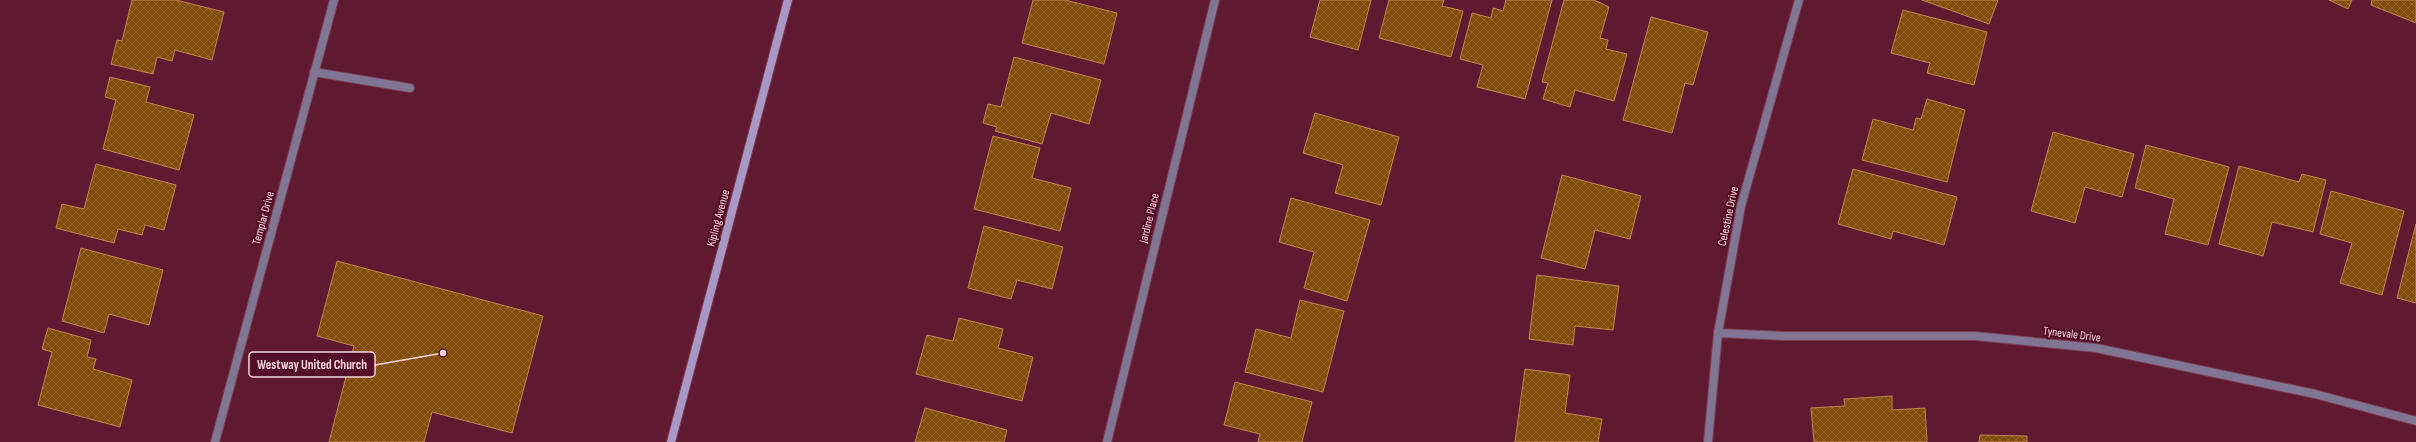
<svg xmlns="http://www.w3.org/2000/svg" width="2416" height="442" font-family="'Sofia Sans Condensed',sans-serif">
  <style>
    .building { fill: url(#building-cross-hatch); stroke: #c28750 }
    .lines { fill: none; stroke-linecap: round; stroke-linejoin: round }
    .service-casing { stroke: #7b3c51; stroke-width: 10 }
    .minor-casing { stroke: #7b3c51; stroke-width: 10 }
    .secondary-casing { stroke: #7b3c51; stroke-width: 10 }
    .service { stroke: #807592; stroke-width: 8 }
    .minor { stroke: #807592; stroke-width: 8 }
    .secondary { stroke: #a997c5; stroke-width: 8 }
    .labels { text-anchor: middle; stroke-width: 4; stroke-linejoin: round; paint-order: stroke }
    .street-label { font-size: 12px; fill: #f9d6de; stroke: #530e28 }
    .leader { fill: none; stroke: #f9d6de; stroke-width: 1.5 }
    .callout-dot { fill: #f9d6de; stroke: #530e28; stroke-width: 1.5 }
    .callout { fill: #530e28; stroke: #f9d6de; stroke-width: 1.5 }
    .callout-label { font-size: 13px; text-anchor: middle; font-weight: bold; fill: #f9d6de }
  </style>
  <defs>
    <pattern id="building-cross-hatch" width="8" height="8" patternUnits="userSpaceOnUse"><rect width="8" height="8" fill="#814b0a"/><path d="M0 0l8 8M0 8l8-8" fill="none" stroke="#94642d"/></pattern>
  </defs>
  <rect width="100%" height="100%" fill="#5f1a32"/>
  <g class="building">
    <polygon points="132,0 176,0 224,12 212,60 175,50 172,61 157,57 153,74 111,64 117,40 122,41"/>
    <polygon points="1033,0 1065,0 1117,13 1104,64 1022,43"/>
    <polygon points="1320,0 1371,0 1358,50 1310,37"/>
    <polygon points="1389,0 1444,0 1442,6 1463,11 1451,57 1379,38"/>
    <polygon points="1506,0 1552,0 1525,99 1477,87 1483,65 1460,59 1472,13 1491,18 1493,8 1503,11"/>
    <polygon points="1564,0 1594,0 1609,7 1600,38 1608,40 1606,49 1627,54 1614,101 1575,90 1570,107 1543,99 1548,83 1542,82"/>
    <polygon points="1922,0 1998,0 1989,24"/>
    <polygon points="2329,0 2352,0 2348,9"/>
    <polygon points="2372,0 2416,0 2416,23 2371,5"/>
    <polygon points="1903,10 1987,32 1974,85 1927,73 1930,63 1891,53"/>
    <polygon points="1651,17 1708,32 1693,85 1685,83 1672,133 1623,120"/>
    <polygon points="1014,57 1101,80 1089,124 1051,113 1042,144 995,131 997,127 983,123 988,104 1001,107"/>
    <polygon points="110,77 150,87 146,102 194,115 179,170 103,149 116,100 105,97"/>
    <polygon points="1927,99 1965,110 1947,182 1862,160 1873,119 1913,130 1916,118 1921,119"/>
    <polygon points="1315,113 1399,137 1381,205 1335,193 1343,165 1303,153"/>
    <polygon points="2053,132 2134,154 2122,197 2085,187 2075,223 2031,211"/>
    <polygon points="993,136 1040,148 1032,178 1071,188 1060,231 974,209"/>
    <polygon points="2146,145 2229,167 2208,245 2165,234 2174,199 2135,188"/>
    <polygon points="96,164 176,185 164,230 145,225 142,235 118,229 114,243 56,228 62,204 84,209"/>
    <polygon points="2239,166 2299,182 2302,174 2326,180 2313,232 2272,222 2263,256 2219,244"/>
    <polygon points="1853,169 1957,197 1944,245 1893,231 1891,239 1838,224"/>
    <polygon points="1562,175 1641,196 1630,239 1595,230 1585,269 1541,258"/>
    <polygon points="2331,191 2404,211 2382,295 2340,283 2352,243 2320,234"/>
    <polygon points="1291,198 1370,220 1347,301 1304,288 1314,252 1279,242"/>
    <polygon points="2416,224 2416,303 2397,298"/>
    <polygon points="984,226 1063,247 1052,289 1017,280 1011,299 968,288"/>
    <polygon points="81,248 163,270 149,325 109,314 104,333 62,321"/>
    <polygon points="337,261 543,316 512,433 432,412 424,442 329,442 354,346 317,336"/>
    <polygon points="1537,275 1619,286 1613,330 1575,326 1573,345 1529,339"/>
    <polygon points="1300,300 1344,311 1323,392 1245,372 1256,329 1291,338"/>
    <polygon points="959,318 1003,329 998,348 1033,357 1022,401 916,374 927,335 953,341"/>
    <polygon points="48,328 91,340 87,357 96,359 93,369 132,380 120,427 38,405 52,352 42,349"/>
    <polygon points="1525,369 1570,375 1565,413 1602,419 1598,442 1515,442"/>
    <polygon points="1235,382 1312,402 1302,442 1258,442 1260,434 1224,425"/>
    <polygon points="1892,396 1892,410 1925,408 1927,442 1814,442 1811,408 1845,406 1844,399"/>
    <polygon points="925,408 1007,430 1004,442 915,442"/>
    <polygon points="1980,435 2027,436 2027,442 1979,442"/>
  </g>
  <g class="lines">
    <defs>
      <polyline id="service" points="314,72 410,88"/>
      <g id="minor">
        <polyline points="1718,333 1784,336 1975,336 2096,348 2315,394 2416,421"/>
        <polyline points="215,442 334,0"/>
        <polyline points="1107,442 1215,0"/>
        <polyline points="1708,442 1718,333 1741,206 1799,0"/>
      </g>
      <polyline id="secondary" points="671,442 788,0"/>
    </defs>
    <use href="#service" class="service-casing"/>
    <use href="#minor" class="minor-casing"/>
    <use href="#secondary" class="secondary-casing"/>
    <use href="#service" class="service"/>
    <use href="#minor" class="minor"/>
    <use href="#secondary" class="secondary"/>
  </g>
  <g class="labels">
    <g class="street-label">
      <text transform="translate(1728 216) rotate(-78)" y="4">Celestine Drive</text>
      <text transform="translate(263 218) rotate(-75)" y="4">Templar Drive</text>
      <text transform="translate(718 218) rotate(-75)" y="4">Kipling Avenue</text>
      <text transform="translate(1149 218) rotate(-76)" y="4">Jardine Place</text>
      <text transform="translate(2072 334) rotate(7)" y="4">Tynevale Drive</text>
    </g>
  </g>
  <path class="leader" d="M443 353L375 365"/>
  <circle class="callout-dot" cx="443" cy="353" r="4"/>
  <rect class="callout" x="249" y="352" width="126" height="25" rx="4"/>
  <g class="callout-label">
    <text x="312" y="369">Westway United Church</text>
  </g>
</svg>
